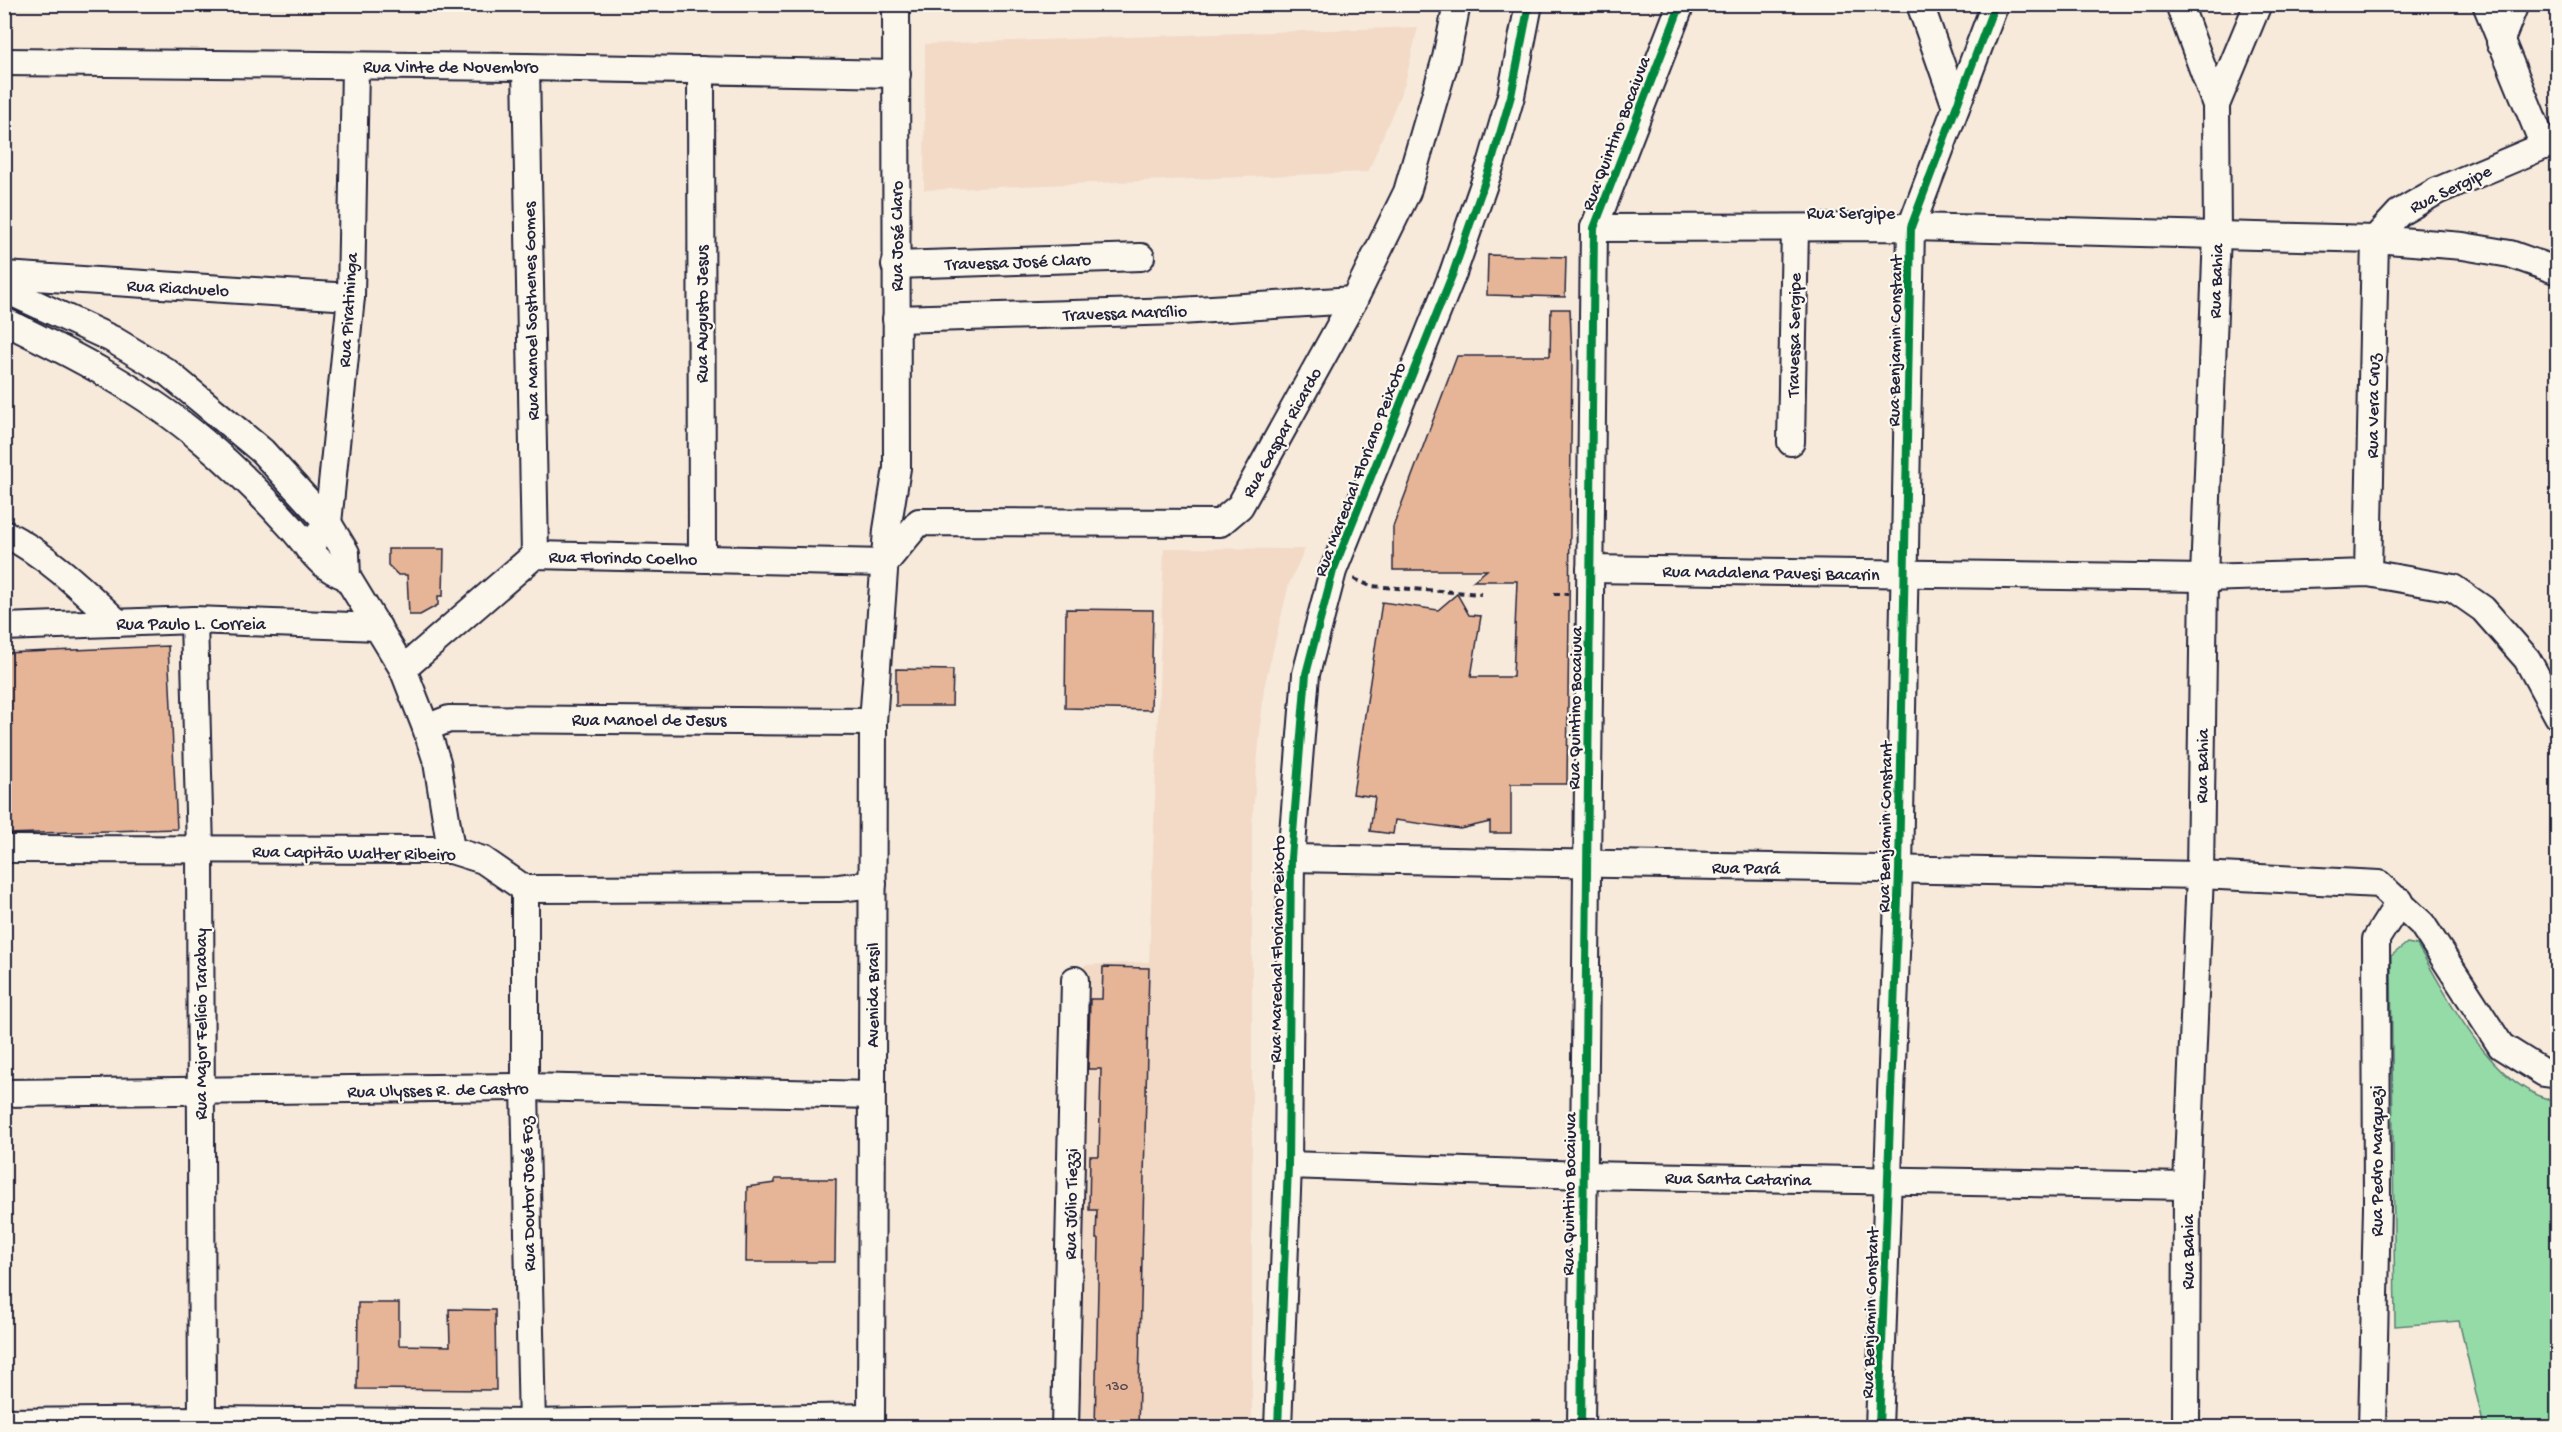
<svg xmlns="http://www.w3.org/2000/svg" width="2562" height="1432" font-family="'Gochi Hand',sans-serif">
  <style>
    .built { fill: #f2dac7 }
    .green { fill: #95dba8; stroke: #5c7e72; stroke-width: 1.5 }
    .building { fill: #e6b597; stroke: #22223b; stroke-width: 1.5 }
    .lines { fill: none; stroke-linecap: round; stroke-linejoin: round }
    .minor-casing { stroke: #22223b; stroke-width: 30 }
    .path { stroke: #22223b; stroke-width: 4; stroke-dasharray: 6 4.5; stroke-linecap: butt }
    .minor { stroke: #fbf7ec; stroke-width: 26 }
    .cycleway-casing { stroke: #fbf7ec; stroke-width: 11 }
    .cycleway { stroke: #00873e; stroke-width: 8 }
    .labels { text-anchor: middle; stroke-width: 4.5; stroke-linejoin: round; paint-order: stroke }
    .number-label { font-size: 15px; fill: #534752 }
    .street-label { font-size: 18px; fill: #22223b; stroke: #fbf7ec }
  </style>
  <rect width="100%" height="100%" fill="#f7eadb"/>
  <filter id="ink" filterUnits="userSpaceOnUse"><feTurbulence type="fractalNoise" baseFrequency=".0167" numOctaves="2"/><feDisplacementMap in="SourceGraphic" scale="12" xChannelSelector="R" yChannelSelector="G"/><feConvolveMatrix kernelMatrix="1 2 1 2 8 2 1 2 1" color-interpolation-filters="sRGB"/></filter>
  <g filter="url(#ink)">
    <g class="built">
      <polygon points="1418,27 1405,83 1368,172 924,190 925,44"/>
      <polygon points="1164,548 1305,549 1289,584 1264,688 1252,824 1252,1427 1079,1428 1084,965 1149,962"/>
    </g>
    <path class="green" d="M 2407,943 L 2417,945 C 2449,997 2491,1090 2557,1101 L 2557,1427 L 2484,1427 L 2459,1321 L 2395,1326 L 2391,956 Z"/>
    <g class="building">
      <polygon points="1488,255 1566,257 1565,297 1487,295"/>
      <polygon points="1551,309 1570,309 1572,356 1567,784 1511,784 1511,833 1490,833 1490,822 1460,829 1395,820 1393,834 1370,831 1375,797 1353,794 1382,602 1438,610 1457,594 1469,615 1481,616 1471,677 1513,677 1517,581 1473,581 1487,570 1393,570 1393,527 1457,356 1550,356"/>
      <polygon points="388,549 444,549 443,596 438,596 438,605 420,615 409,615 407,575 398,575 388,565"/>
      <polygon points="1066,609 1153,610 1151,710 1065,708"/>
      <polygon points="168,646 177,829 4,834 4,653"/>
      <polygon points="896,669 953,670 952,706 896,706"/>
      <polygon points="1103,967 1149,968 1138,1428 1095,1428 1099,1239 1096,1239 1097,1210 1089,1210 1090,1156 1099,1156 1101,1069 1088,1069 1090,999 1102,999"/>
      <polygon points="775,1179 836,1179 835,1262 746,1262 747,1187 775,1183"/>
      <polygon points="358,1303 399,1303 399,1345 450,1346 449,1309 495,1310 496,1390 357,1389"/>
    </g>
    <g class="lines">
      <defs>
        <g id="minor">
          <polyline points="1920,4 1956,107"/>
          <polyline points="2179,4 2216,105 2217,233 2204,578 2200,875 2187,1186 2186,1428"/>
          <polyline points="2486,4 2544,146"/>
          <polyline points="2500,42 2515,4"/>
          <polyline points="4,62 526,67 897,74"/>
          <polyline points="526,67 535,555"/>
          <polyline points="701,70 702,558"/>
          <polyline points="2216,105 2258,4"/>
          <polyline points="1594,228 1911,227 2375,239 2463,246 2510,254 2558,271"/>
          <polyline points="2375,239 2399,213 2437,191 2558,140"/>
          <polyline points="895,265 1141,257"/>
          <polyline points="4,275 351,297"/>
          <polyline points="4,289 112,339 167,372 262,451 328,523 346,553 347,577 403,669 426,728 437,762 451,850"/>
          <polyline points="896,319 1180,311 1354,300"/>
          <path d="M 4,321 C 74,355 143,390 203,441 C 234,467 263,496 291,527 C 312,550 316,565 347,577"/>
          <polyline points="1791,442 1795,228"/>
          <path d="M 4,533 C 47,555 83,590 118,623"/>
          <polyline points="308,548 328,523 351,297 355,66"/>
          <polyline points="885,563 919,522 1220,523 1240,506 1354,300 1407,192 1446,58 1457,4"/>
          <polyline points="1590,569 2204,578 2368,573 2453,588 2483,609 2527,659 2558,716"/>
          <polyline points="2368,573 2375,239"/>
          <polyline points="194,620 200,850 202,1428"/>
          <polyline points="4,627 194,620 378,627"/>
          <polyline points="403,669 535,555 885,563"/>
          <polyline points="426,728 449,719 873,722"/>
          <polyline points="4,849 451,850 483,860 525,889 839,888 873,884"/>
          <polyline points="1291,858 2200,875 2379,884 2422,924 2501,1046 2544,1073 2558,1075"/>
          <polyline points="525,889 525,1087 532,1428"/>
          <polyline points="4,1093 525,1087 872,1095"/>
          <polyline points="1288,1165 1583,1175 2187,1186"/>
          <polyline points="4,1422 202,1420 532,1423 871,1417"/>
          <polyline points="871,1428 873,722 887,530 897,468 896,4"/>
          <polyline points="1065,1428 1075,980"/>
          <polyline points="1278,1428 1288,1165 1291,858 1306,674 1333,571 1453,273 1492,161 1511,96 1529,4"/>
          <polyline points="1581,1428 1594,228 1681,4"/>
          <polyline points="1879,1428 1899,870 1911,227 1995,4"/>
          <polyline points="2372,1428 2377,1206 2376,939 2400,901"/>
        </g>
      </defs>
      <use href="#minor" class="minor-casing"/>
      <g class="path">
        <polyline points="1354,579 1371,586 1481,594"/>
        <polyline points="1554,594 1568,594"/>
      </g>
      <use href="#minor" class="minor"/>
      <defs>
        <g id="cycleway">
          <polyline points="1278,1428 1288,1165 1291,858 1306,674 1333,571 1453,273 1492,161 1511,96 1529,4"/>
          <polyline points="1581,1428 1594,228 1681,4"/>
          <polyline points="1879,1428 1899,870 1911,227 1995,4"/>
        </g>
      </defs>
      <use href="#cycleway" class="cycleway-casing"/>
      <use href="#cycleway" class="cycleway"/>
    </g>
  </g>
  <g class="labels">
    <g class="number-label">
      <text x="1117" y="1390">130</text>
    </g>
    <g class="street-label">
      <text x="451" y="72">Rua Vinte de Novembro</text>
      <text transform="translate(1615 133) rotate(-69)" y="6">Rua Quintino Bocaiuva</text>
      <text transform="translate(2450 188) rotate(-26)" y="6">Rua Sergipe</text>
      <text x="1851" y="218">Rua Sergipe</text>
      <text transform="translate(896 236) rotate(-90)" y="6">Rua José Claro</text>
      <text transform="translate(1018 261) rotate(-2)" y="6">Travessa José Claro</text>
      <text transform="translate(2215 281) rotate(-88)" y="6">Rua Bahia</text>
      <text transform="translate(178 287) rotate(3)" y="6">Rua Riachuelo</text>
      <text transform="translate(347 310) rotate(-86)" y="6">Rua Piratininga</text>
      <text transform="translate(530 311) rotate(-91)" y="6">Rua Manoel Sosthenes Gomes</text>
      <text transform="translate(1125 312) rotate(-2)" y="6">Travessa Marcílio</text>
      <text transform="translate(701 314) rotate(-90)" y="6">Rua Augusto Jesus</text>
      <text transform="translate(1793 335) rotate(-89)" y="6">Travessa Sergipe</text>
      <text transform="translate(1894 341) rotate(-89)" y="6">Rua Benjamin Constant</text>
      <text transform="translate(2372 406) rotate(-89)" y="6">Rua Vera Cruz</text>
      <text transform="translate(1281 432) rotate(-61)" y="6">Rua Gaspar Ricardo</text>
      <text transform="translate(1359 469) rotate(-69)" y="6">Rua Marechal Floriano Peixoto</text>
      <text transform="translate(623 557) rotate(1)" y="6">Rua Florindo Coelho</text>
      <text transform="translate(1771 572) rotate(1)" y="6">Rua Madalena Pavesi Bacarin</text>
      <text x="191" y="629">Rua Paulo L. Correia</text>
      <text transform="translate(1574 708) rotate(-89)" y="6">Rua Quintino Bocaiuva</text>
      <text x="649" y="725">Rua Manoel de Jesus</text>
      <text transform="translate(2201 766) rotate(-89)" y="6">Rua Bahia</text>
      <text transform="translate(1884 827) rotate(-89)" y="6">Rua Benjamin Constant</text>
      <text transform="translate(354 852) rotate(1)" y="6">Rua Capitão Walter Ribeiro</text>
      <text transform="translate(1746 867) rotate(1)" y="6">Rua Pará</text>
      <text transform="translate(1276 949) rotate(-89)" y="6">Rua Marechal Floriano Peixoto</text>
      <text transform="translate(872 995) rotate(-90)" y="6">Avenida Brasil</text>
      <text transform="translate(200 1024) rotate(-90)" y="6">Rua Major Felício Tarabay</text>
      <text transform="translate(438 1089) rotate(-1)" y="6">Rua Ulysses R. de Castro</text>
      <text transform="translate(2376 1161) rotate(-90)" y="6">Rua Pedro Marquezi</text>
      <text transform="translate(1738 1178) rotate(1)" y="6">Rua Santa Catarina</text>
      <text transform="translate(527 1194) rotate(-91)" y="6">Rua Doutor José Foz</text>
      <text transform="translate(1568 1194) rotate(-89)" y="6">Rua Quintino Bocaiuva</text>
      <text transform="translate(1070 1204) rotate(-89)" y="6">Rua Júlio Tiezzi</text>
      <text transform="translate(2187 1252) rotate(-90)" y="6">Rua Bahia</text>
      <text transform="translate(1869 1313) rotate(-88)" y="6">Rua Benjamin Constant</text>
    </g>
  </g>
  <rect width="2562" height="1432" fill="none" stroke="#fbf7ec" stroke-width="24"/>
  <rect x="12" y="12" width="2538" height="1408" fill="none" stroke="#22223b" stroke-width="2" filter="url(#ink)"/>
</svg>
